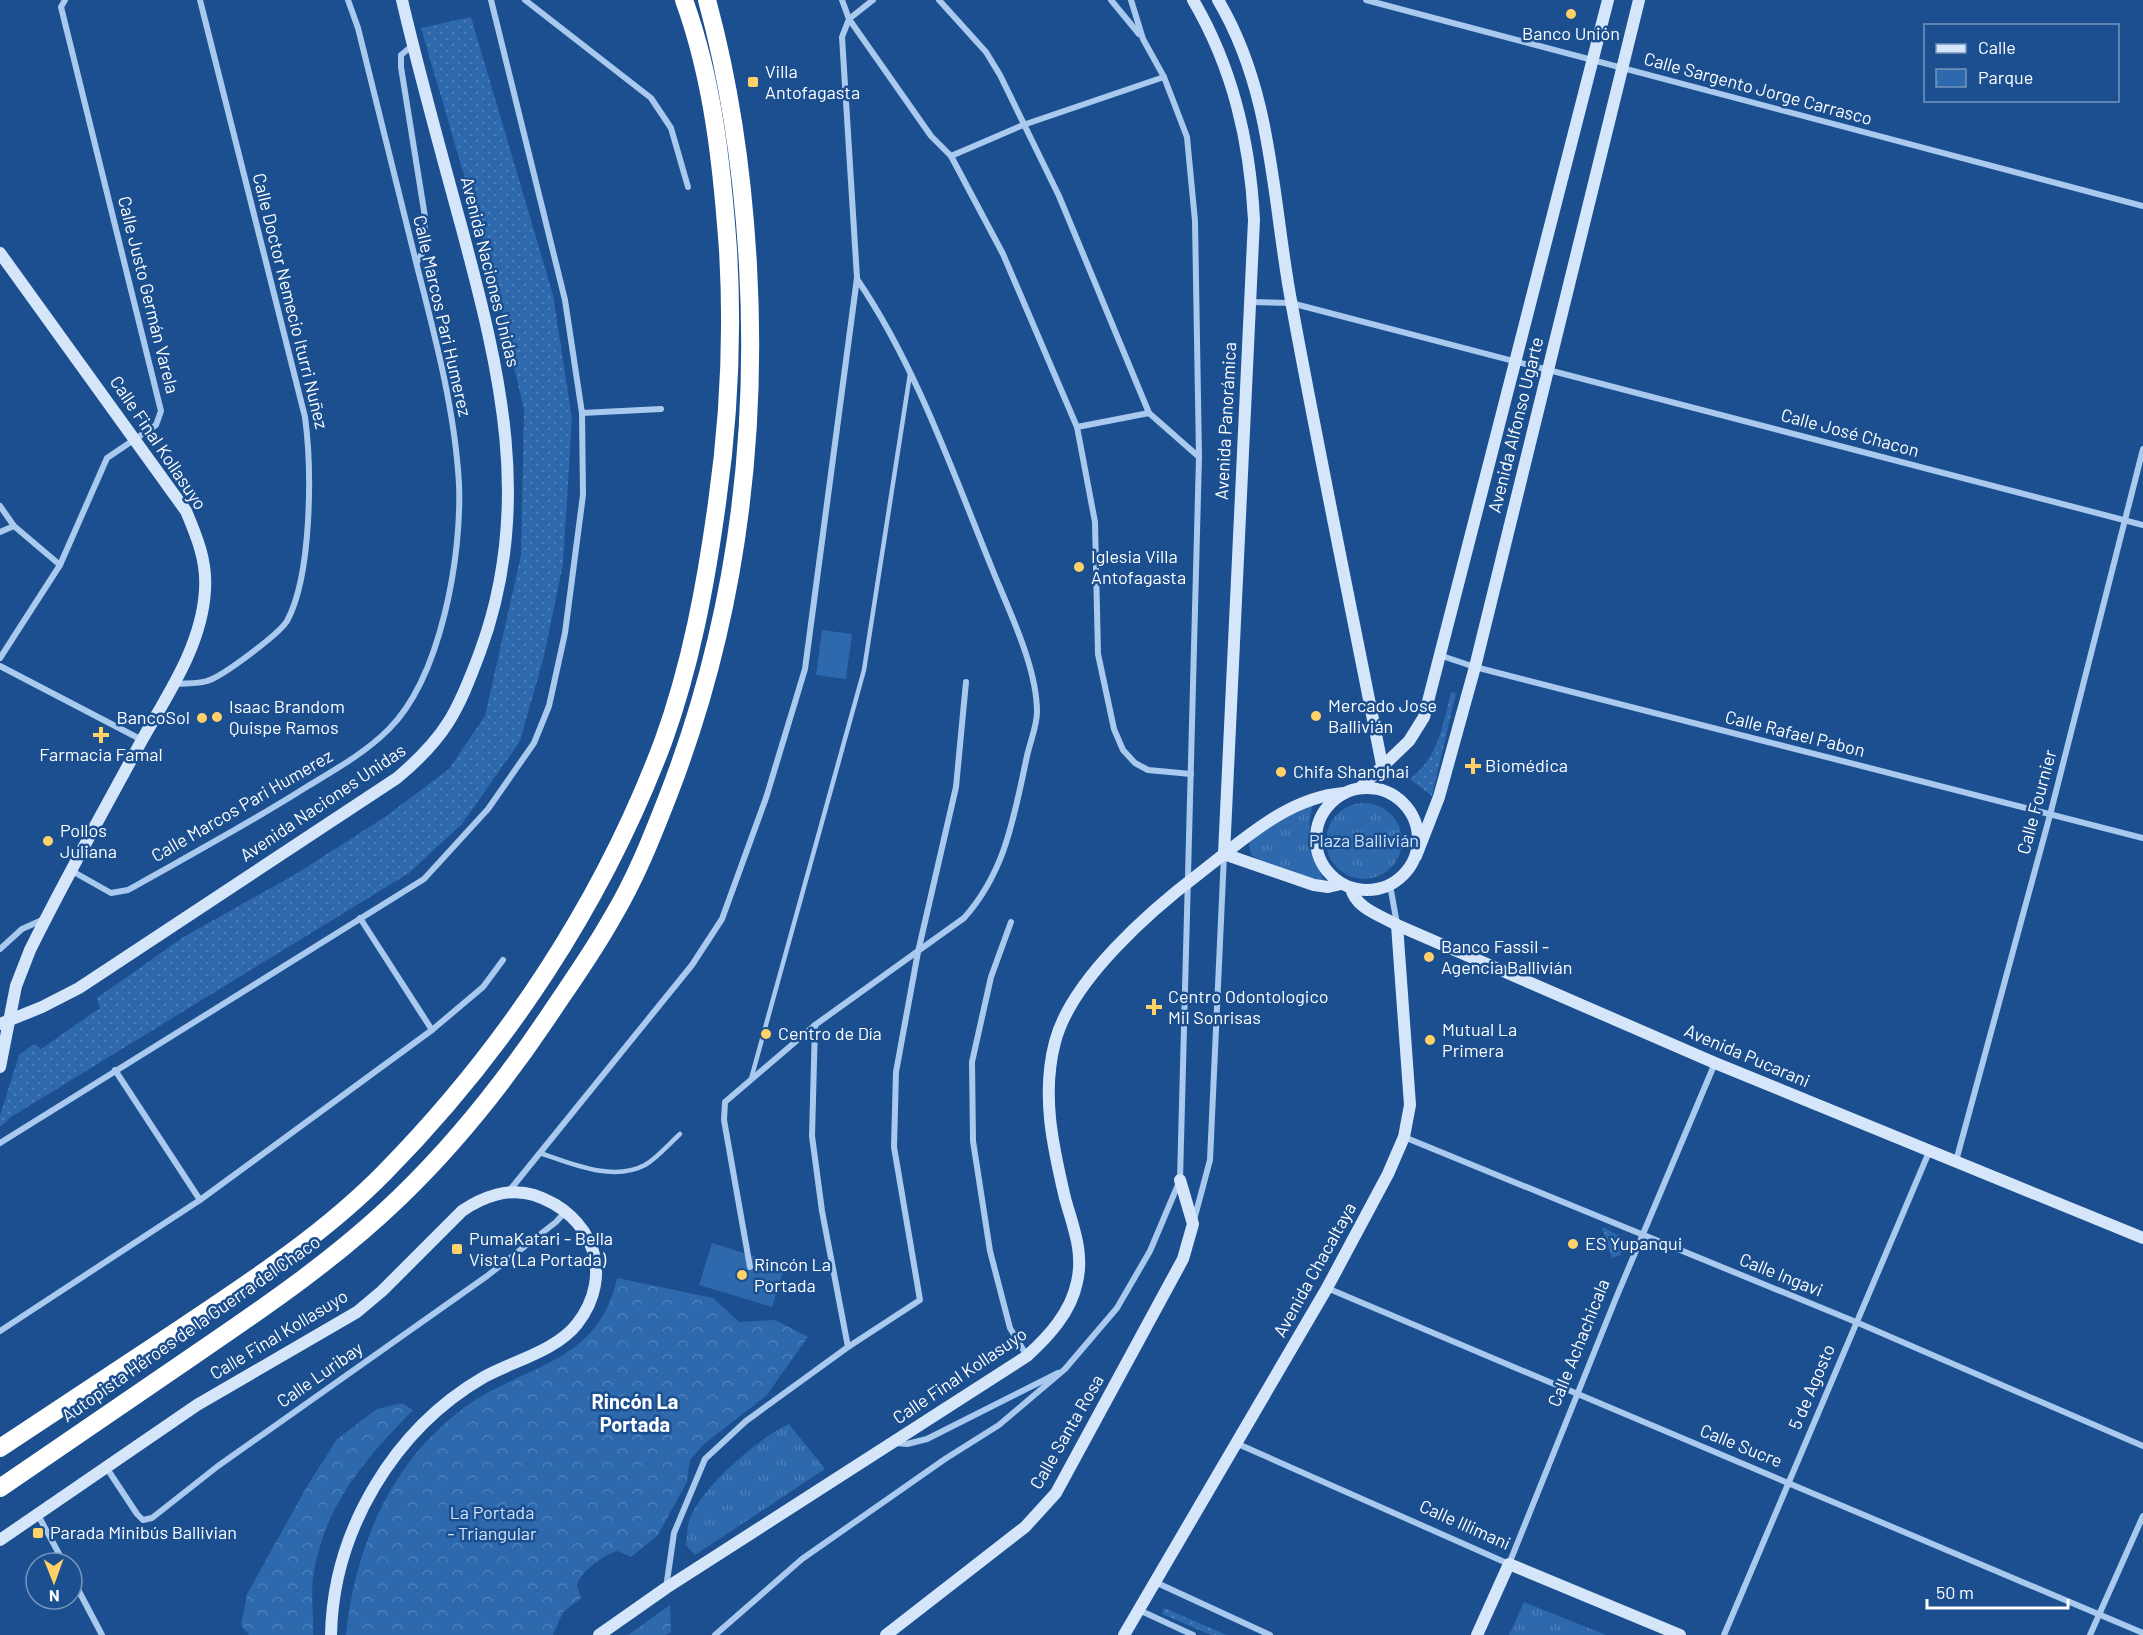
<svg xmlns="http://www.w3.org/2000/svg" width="2143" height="1635" font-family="Barlow,sans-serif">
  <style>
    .grass { fill: url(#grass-dots) }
    .forest { fill: url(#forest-crowns) }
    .park { fill: url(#park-tufts) }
    .pitch { fill: #2e69ad }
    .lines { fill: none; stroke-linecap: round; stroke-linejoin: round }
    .lane { stroke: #a9c9ee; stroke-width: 4.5 }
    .street { stroke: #a9c9ee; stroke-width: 6 }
    .secondary { stroke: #d6e6fa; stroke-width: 12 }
    .highway { stroke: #fff; stroke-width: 18 }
    .poi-dot { fill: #ffd166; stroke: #1b4f8f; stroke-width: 2 }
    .labels { text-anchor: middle; stroke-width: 5; stroke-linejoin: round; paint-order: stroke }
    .poi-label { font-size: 18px; fill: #fff; stroke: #1b4f8f; text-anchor: start }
    .street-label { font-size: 18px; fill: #fff; stroke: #1b4f8f }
    .park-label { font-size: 18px; fill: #cfe3fa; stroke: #1b4f8f }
    .neighbourhood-label { font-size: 20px; font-weight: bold; fill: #fff; stroke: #1b4f8f }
  </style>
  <defs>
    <pattern id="grass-dots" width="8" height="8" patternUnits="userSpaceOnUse" patternTransform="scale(1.5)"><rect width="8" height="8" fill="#2e69ad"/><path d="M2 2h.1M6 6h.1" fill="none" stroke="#4d80b9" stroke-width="1.8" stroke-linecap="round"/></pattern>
    <pattern id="forest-crowns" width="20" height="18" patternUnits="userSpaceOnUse" patternTransform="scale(1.5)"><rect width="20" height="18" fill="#2e69ad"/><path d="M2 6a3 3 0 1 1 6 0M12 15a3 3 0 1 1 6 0" fill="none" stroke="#4d80b9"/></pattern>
    <pattern id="park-tufts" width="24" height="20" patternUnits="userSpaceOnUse" patternTransform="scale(1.5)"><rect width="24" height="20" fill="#2e69ad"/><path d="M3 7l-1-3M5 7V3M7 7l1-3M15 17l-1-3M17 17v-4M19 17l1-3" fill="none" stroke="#4d80b9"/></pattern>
  </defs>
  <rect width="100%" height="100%" fill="#1b4f8f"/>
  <g class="grass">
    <polygon points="471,17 553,295 572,419 563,564 544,656 520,741 462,824 409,873 11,1117 0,1127 0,1116 19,1055 34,1044 41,1049 100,1008 97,998 182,938 299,872 385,817 449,769 485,716 521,555 524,410 490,264 421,28"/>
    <path d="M 1451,692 L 1456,693 L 1432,796 L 1410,779 C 1438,758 1443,725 1451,692 Z"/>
    <polygon points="1602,1227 1620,1236 1625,1242 1620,1255 1612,1258"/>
    <polygon points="1164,1608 1227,1635 1211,1635 1162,1614"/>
  </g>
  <g class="forest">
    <path d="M 617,1278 L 713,1298 L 739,1322 L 775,1320 L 808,1337 L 766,1396 L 704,1444 L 690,1460 L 687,1482 L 658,1535 L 631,1557 L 617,1551 C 604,1555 579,1572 577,1586 L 581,1598 L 563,1612 L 553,1635 L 346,1635 C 355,1549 388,1468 457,1413 C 519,1363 597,1369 617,1278 Z"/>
    <path d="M 402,1403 L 413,1410 C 367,1457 326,1503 314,1571 C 310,1591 314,1615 313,1635 L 249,1635 L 241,1625 L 247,1594 L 309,1483 L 337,1439 L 377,1409 Z"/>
    <polygon points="670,1605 671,1632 666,1635 628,1635"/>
  </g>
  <g class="park">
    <path d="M 1314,800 C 1305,831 1310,854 1325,882 L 1263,862 L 1251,855 L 1249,846 L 1251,835 Z"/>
    <circle cx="1364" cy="841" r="38"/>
    <path d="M 789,1424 L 825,1469 L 695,1555 L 686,1545 C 687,1537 687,1528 689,1521 C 700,1488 758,1438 789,1424 Z"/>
    <polygon points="1524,1602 1606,1635 1509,1635"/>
  </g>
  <g class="pitch">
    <polygon points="822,630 852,634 846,679 816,675"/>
    <polygon points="712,1243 785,1266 772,1307 699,1285"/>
  </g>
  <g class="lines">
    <g class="lane">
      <polyline points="751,1079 864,670 910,374"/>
      <path d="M 540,1153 C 572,1164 613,1182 645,1165 C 657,1158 669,1144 680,1134"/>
    </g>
    <g class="street">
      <polyline points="525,0 651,98 671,128 688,187"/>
      <polyline points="842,0 849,19 931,136 951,156 1003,254 1077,427 1095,522 1098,654 1114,729 1123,750 1135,763 1148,770 1191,774"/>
      <polyline points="939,0 986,52 1000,75 1059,196 1149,413"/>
      <polyline points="1111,0 1139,34"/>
      <polyline points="1366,0 2143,206"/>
      <polyline points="413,45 401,55 401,67 425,217 424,250 417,262"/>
      <polyline points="951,156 1023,125 1164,77"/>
      <polyline points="1250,302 1291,303 2143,525"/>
      <polyline points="582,413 661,409"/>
      <polyline points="1077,427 1149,413 1199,457"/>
      <polyline points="0,506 14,526 60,565"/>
      <polyline points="0,532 14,526"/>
      <polyline points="1442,656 1475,667 2143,838"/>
      <polyline points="0,658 60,565 107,458 156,425 161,411 61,7 65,0"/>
      <polyline points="0,666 142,740"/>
      <path d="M 175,684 C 185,683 198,684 207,681 C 222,677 279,634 287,621 C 312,575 312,469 305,417 L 200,0"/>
      <path d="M 72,871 L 111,893 L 128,890 C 188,856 250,823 308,786 C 336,769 365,753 389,729 C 441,677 462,556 459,484 C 455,412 436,340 418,270 C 398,189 378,108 358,28 L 348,0"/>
      <polyline points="1390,885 1397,924"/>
      <polyline points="360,918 432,1030"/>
      <polyline points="1011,922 991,977 972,1062 973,1141 990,1251 1010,1328 1027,1356"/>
      <polyline points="0,949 22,929 42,920"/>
      <polyline points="815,1025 812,1136 822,1211 848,1347"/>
      <polyline points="115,1070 200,1200"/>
      <polyline points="1404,1137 1856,1322 2143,1446"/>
      <polyline points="0,1143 424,879 488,809 534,743 549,706 565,633 583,495 582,413 565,300 491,0"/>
      <polyline points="1956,1161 2050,815 2143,449"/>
      <polyline points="509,1191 692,965 722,919 766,798 805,669 857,278 842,37 849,19 873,0"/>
      <polyline points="1194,1220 1210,1160 1224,855"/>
      <path d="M 750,1267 L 724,1120 L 725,1102 L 815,1025 L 964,918 C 1006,871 1014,816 1027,756 C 1030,742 1037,726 1037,712 C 1037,666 1008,609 991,566 C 952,470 915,364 857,279"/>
      <polyline points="1327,1288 2143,1633"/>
      <polyline points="0,1331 200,1200 432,1030 483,987 503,960"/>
      <polyline points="896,1443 907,1444 927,1439 1058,1373"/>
      <polyline points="1238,1444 1509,1564 1616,1298 1715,1063"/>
      <polyline points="106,1467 137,1514 143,1520 152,1518 218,1466 487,1276 556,1222 565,1212"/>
      <polyline points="38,1515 64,1563"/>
      <polyline points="72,1578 102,1635"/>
      <polyline points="1155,1582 1270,1635"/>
      <polyline points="666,1588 674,1533 705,1459 746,1421 848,1347 920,1300 894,1147 896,1072 918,952 956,787 966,682"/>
      <polyline points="1139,1610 1193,1635"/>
      <polyline points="715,1635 802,1559 945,1459 999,1425 1065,1369 1117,1308 1150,1251 1180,1180 1199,457 1195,221 1187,137 1164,77 1143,39 1131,0"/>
      <polyline points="1724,1635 1929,1152"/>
      <polyline points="2090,1635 2143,1516"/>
    </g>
    <g class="secondary">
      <path d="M 1193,0 C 1233,68 1250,141 1254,220 L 1224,854"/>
      <path d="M 1218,0 C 1274,94 1272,202 1292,306 C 1320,459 1352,612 1382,765"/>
      <path d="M 0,253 L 186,511 C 197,537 207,561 205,590 C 202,645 168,694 142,740 C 104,810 65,879 30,950 L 16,986 L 0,1067"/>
      <circle cx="1367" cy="839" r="51"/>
      <polyline points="1360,788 1409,741 1424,717 1608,0"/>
      <polyline points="1224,854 1314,885 1328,887 1341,884"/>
      <polyline points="1416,856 1439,797 1475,667 1639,0"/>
      <path d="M 1351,888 C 1356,909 1380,915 1397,925 L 1715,1063 L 2143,1238"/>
      <path d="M 0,1024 L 42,1007 L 79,988 L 397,778 C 446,737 458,711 480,652 C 534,507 500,371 462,229 C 441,152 420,77 402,0"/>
      <path d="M 0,1540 L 197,1405 L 357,1312 L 382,1291 L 462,1211 C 482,1197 509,1187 534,1195 C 592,1214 616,1274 577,1324 C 556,1351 513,1361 484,1377 C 394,1429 333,1531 331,1635"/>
      <path d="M 599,1635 L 666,1588 L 1027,1356 C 1049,1336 1071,1312 1077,1282 C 1084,1252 1073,1227 1065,1198 C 1053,1147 1041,1095 1055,1042 C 1071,980 1151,910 1200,873 C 1243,840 1288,797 1344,793"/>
      <polyline points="886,1635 1025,1527 1056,1493 1183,1259 1193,1224 1180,1180"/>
      <polyline points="1124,1635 1327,1288 1388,1174 1404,1137 1410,1105 1397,925"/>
      <polyline points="1477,1635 1509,1564 1680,1635"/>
    </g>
    <g class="highway">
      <path d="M 0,1448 C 61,1407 122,1367 183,1327 C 253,1280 325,1233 384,1173 C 505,1050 602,904 663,742 C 691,665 706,583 717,503 C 729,419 733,335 728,250 C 722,166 713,80 684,0"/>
      <path d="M 0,1488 C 64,1444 129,1400 193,1356 C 265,1307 337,1258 400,1197 C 456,1143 505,1081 548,1017 C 570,984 593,952 612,918 C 635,880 652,837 668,796 C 734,626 758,447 748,266 C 743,175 731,88 707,0"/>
    </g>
  </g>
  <g class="poi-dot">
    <circle cx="1571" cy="14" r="6"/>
    <rect x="747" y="76" width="12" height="12" rx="3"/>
    <circle cx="1079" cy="567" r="6"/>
    <circle cx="1316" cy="716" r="6"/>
    <circle cx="217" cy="717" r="6"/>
    <circle cx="202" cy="718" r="6"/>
    <path d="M98 726h6v6h6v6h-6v6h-6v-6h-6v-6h6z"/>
    <path d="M1470 757h6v6h6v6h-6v6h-6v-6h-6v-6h6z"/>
    <circle cx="1281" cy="772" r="6"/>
    <circle cx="48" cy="841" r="6"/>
    <circle cx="1429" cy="957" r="6"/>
    <path d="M1151 998h6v6h6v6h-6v6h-6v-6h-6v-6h6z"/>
    <circle cx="766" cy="1034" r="6"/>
    <circle cx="1430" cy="1040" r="6"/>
    <circle cx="1573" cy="1244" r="6"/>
    <rect x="451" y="1243" width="12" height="12" rx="3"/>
    <circle cx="742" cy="1275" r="6"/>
    <rect x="32" y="1527" width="12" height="12" rx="3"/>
  </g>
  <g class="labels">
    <g class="poi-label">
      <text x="1571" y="40" text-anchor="middle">Banco Unión</text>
      <text x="765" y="78">Villa<tspan x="765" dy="21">Antofagasta</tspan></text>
      <text x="1091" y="563">Iglesia Villa<tspan x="1091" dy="21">Antofagasta</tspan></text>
      <text x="1328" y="712">Mercado Jose<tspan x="1328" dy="21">Ballivián</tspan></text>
      <text x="229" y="713">Isaac Brandom<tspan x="229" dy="21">Quispe Ramos</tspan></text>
      <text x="190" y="724" text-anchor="end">BancoSol</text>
      <text x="101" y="761" text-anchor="middle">Farmacia Famal</text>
      <text x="1485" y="772">Biomédica</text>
      <text x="1293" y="778">Chifa Shanghai</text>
      <text x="60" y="837">Pollos<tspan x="60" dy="21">Juliana</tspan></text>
      <text x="1441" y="953">Banco Fassil -<tspan x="1441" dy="21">Agencia Ballivián</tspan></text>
      <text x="1168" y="1003">Centro Odontologico<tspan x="1168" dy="21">Mil Sonrisas</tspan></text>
      <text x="1442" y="1036">Mutual La<tspan x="1442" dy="21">Primera</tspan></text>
      <text x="778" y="1040">Centro de Día</text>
      <text x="469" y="1245">PumaKatari - Bella<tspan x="469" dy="21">Vista (La Portada)</tspan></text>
      <text x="1585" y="1250">ES Yupanqui</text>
      <text x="754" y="1271">Rincón La<tspan x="754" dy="21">Portada</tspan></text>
      <text x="50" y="1539">Parada Minibús Ballivian</text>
    </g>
    <g class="street-label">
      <text transform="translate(1758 89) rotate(15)" y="6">Calle Sargento Jorge Carrasco</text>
      <text transform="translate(490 272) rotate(76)" y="6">Avenida Naciones Unidas</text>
      <text transform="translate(148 295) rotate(76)" y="6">Calle Justo Germán Varela</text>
      <text transform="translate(290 301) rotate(76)" y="6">Calle Doctor Nemecio Iturri Nuñez</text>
      <text transform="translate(442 316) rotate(77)" y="6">Calle Marcos Pari Humerez</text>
      <text transform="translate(1226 421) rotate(-87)" y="6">Avenida Panorámica</text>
      <text transform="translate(1516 425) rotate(-76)" y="6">Avenida Alfonso Ugarte</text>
      <text transform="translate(1850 433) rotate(15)" y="6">Calle José Chacon</text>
      <text transform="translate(158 443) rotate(56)" y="6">Calle Final Kollasuyo</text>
      <text transform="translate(1795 734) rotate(14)" y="6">Calle Rafael Pabon</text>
      <text transform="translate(2037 802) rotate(-75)" y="6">Calle Fournier</text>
      <text transform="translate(323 803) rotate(-34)" y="6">Avenida Naciones Unidas</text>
      <text transform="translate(242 806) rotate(-30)" y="6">Calle Marcos Pari Humerez</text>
      <text transform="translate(1747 1056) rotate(23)" y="6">Avenida Pucarani</text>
      <text transform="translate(1315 1270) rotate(-61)" y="6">Avenida Chacaltaya</text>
      <text transform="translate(1781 1275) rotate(22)" y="6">Calle Ingavi</text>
      <text transform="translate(191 1329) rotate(-35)" y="6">Autopista Héroes de la Guerra del Chaco</text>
      <text transform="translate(279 1335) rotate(-31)" y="6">Calle Final Kollasuyo</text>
      <text transform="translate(1579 1343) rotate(-68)" y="6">Calle Achachicala</text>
      <text transform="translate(320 1375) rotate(-35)" y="6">Calle Luribay</text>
      <text transform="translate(960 1376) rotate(-34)" y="6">Calle Final Kollasuyo</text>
      <text transform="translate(1812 1387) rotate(-67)" y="6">5 de Agosto</text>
      <text transform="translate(1067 1432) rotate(-60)" y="6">Calle Santa Rosa</text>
      <text transform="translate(1741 1446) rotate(22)" y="6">Calle Sucre</text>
      <text transform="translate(1465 1525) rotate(24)" y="6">Calle Illimani</text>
    </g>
    <g class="park-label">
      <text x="1364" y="847">Plaza Ballivián</text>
      <text x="492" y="1519">La Portada<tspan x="492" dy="21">- Triangular</tspan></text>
    </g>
    <g class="neighbourhood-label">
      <text x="635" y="1409">Rincón La<tspan x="635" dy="23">Portada</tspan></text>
    </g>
  </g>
  <rect x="1924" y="24" width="195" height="78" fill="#1b4f8f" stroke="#7695bc" stroke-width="1.5"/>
  <rect x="1936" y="44" width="30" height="9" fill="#d6e6fa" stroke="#7695bc" stroke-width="1.5"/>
  <text x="1978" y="54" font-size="18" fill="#ffffff">Calle</text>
  <rect x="1936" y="69" width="30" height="18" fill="url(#park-tufts)" stroke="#7695bc" stroke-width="1.5"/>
  <text x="1978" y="84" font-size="18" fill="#ffffff">Parque</text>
  <g transform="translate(54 1581) rotate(179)"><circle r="28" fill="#1b4f8f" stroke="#7695bc" stroke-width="1.5"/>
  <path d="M0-4.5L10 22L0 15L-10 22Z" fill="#ffd166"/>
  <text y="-9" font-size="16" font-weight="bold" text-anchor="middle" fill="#ffffff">N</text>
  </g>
  <path d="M1927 1599v9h141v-9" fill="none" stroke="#ffffff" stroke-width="3"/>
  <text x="1936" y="1599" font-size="18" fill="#ffffff" stroke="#1b4f8f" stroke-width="4.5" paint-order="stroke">50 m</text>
</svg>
